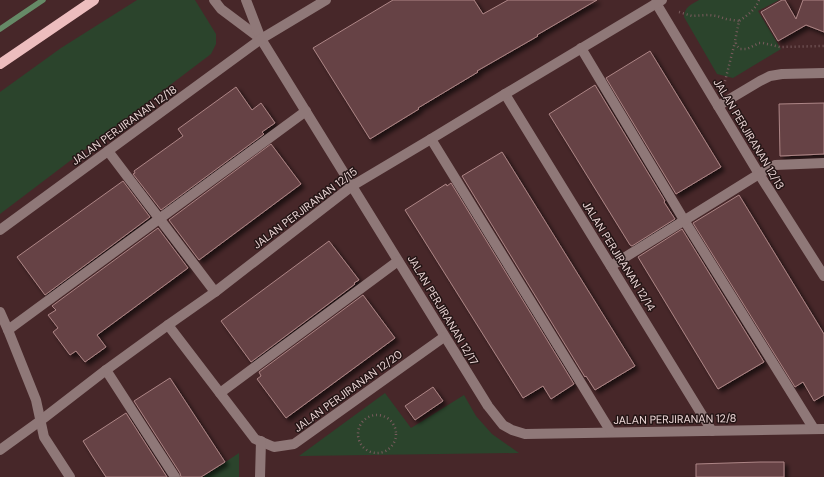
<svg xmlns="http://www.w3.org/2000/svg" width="824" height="477" font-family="'DM Sans',sans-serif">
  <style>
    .green { fill: #2b442c }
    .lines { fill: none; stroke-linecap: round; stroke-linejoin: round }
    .stream { stroke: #668a67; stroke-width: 5.5 }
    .building { fill: #664344; stroke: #ad8586; filter: url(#shadow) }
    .path { stroke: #795c5e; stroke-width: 2.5; stroke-dasharray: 1 3; stroke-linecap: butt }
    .minor { stroke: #8f7878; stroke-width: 10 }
    .major { stroke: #edbdbe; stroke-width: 10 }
    .labels { text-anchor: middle; stroke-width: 3; stroke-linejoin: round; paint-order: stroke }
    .street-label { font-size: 11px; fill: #edd7d7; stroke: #241515 }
  </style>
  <defs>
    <filter id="shadow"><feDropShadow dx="3.5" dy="3.5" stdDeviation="2" flood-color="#0009"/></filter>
  </defs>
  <rect width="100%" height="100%" fill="#472729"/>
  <g class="green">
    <polygon points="137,0 195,0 216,34 216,44 211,54 0,214 0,92 61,48"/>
    <path d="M 699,0 L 779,0 L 758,11 L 781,49 L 733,78 L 717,74 L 684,17 C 684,7 692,4 699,0 Z"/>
    <polygon points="385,393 411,428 464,395 476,416 492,434 519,453 299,456"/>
    <polygon points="239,453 239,477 203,477"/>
  </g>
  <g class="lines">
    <polyline class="stream" points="0,29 43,0"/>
  </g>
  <g class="building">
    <polygon points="393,0 474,0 483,14 508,0 597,0 537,35 538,36 477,71 478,72 418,108 419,109 370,139 313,48"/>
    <polygon points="782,0 785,0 796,19 803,0 824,0 824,32 806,25 778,41 761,12"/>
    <polygon points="650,51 721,167 676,194 606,78"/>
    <polygon points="595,85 665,201 664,202 675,219 632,246 630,245 549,114"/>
    <polygon points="236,87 252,110 261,103 275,123 262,132 264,134 161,210 133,174 135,173 134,171 183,136 178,129"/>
    <polygon points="824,103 824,154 780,156 779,104"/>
    <polygon points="271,144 301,184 199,260 169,220"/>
    <polygon points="502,152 635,366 595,390 586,376 585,377 462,176"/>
    <polygon points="123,181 150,217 45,295 17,257"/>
    <polygon points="451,183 574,384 551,399 543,386 523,398 405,210 446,184 447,186"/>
    <polygon points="739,195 824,334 824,395 814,401 803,382 795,387 693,223"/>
    <polygon points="158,228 188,268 97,335 106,347 85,362 76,351 70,355 53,332 58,328 48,315 56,310 52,306"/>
    <polygon points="682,229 764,362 718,389 638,257"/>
    <polygon points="329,241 359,280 354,283 355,284 251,362 221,321"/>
    <polygon points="363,295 395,338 286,418 257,379 261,376 259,372"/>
    <polygon points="170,378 225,462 201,477 181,477 180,473 134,401"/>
    <polygon points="433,387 443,401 415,420 405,406"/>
    <polygon points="126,413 167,477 106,477 93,457 83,441"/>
    <polygon points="760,462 784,462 784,477 696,477 696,464"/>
  </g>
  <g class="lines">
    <g class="path">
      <path d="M 759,0 C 755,10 748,15 739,21 L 735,41 L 737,46 L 740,49 L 747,49 L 759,43 L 763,43 L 780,47 L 824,46"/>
      <polyline points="679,12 692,16 708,15 717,16 726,19 739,21"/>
      <polyline points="724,85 735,42"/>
      <circle cx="377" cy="434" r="19"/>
    </g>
    <g class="minor">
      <polyline points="214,0 221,9 261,39"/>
      <polyline points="246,0 261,39 488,406 503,425 512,430 525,434 824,429"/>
      <polyline points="656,3 759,174 824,276"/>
      <polyline points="581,48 684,220 814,429"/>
      <polyline points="505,94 712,431"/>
      <polyline points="718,106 760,81 770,76 782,74 824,73"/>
      <polyline points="431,139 611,432"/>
      <polyline points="108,151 215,292"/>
      <polyline points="0,230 261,39 326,0"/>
      <polyline points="611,266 759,174 775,165 824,163"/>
      <polyline points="0,312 8,330 36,400 44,437 70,477"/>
      <polyline points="168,325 255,439 274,447 294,444 444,337"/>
      <polyline points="8,330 306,111"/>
      <polyline points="106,370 175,477"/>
      <polyline points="220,393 398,261"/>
      <polyline points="0,450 40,421 106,370 168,325 215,292 352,186 431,139 505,94 662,0"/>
      <polyline points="260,477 261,441"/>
    </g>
    <polyline class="major" points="0,64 94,0"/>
  </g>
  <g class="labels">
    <g class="street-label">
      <text transform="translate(124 125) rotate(-36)" y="4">JALAN PERJIRANAN 12/18</text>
      <text transform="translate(749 134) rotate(59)" y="4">JALAN PERJIRANAN 12/13</text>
      <text transform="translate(305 208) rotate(-37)" y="4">JALAN PERJIRANAN 12/15</text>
      <text transform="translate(619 256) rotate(58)" y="4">JALAN PERJIRANAN 12/14</text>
      <text transform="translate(443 310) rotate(59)" y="4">JALAN PERJIRANAN 12/17</text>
      <text transform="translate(348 391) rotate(-36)" y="4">JALAN PERJIRANAN 12/20</text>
      <text transform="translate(675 419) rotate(-1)" y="4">JALAN PERJIRANAN 12/8</text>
    </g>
  </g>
</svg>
